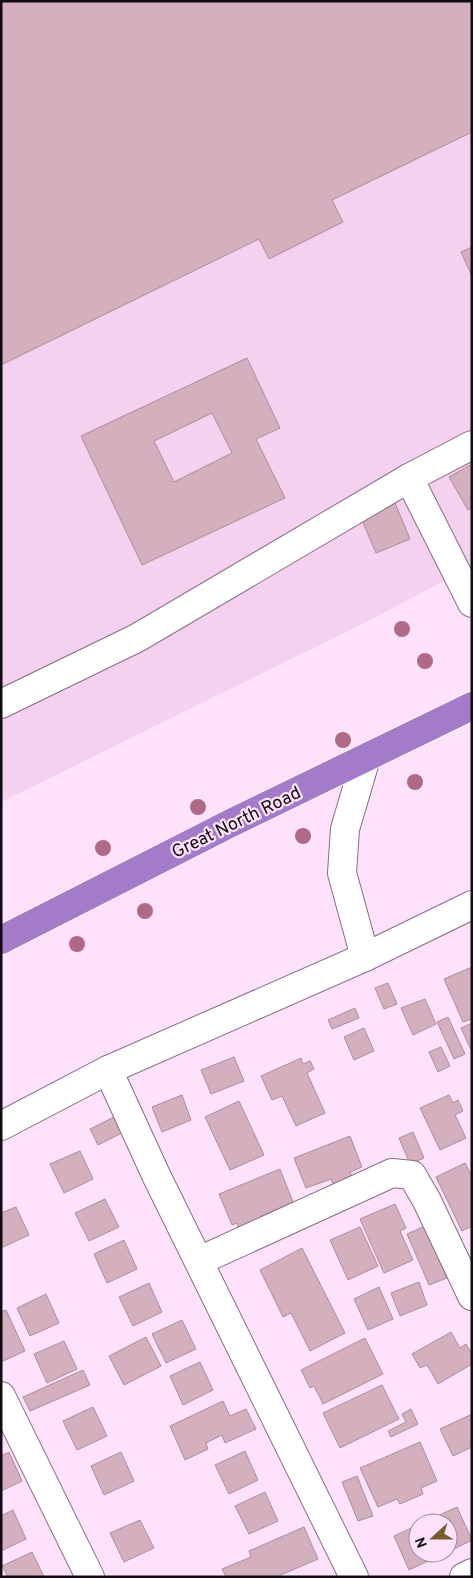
<svg xmlns="http://www.w3.org/2000/svg" width="473" height="1578" font-family="Overpass,sans-serif">
  <style>
    .built { fill: #f3d1ef }
    .building { fill: #d4b0be; stroke: #af8c9a; fill-rule: evenodd }
    .lines { fill: none; stroke-linecap: round; stroke-linejoin: round }
    .minor-casing { stroke: #876d84; stroke-width: 30 }
    .highway-casing { stroke: #fff; stroke-width: 30 }
    .minor { stroke: #fff; stroke-width: 28 }
    .highway { stroke: #a47bc8; stroke-width: 28 }
    .tree { fill: #b06a85 }
    .labels { text-anchor: middle; stroke-width: 4.5; stroke-linejoin: round; paint-order: stroke }
    .street-label { font-size: 18px; fill: #130a12; stroke: #fee1fb }
  </style>
  <rect width="100%" height="100%" fill="#fee1fb"/>
  <polygon class="built" points="1,1 472,1 472,566 370,620 1,802"/>
  <g class="building">
    <polygon points="1,1 472,1 472,132 332,200 343,222 269,259 259,239 1,365"/>
    <polygon points="472,247 472,276 461,252"/>
    <path d="M 247,358 L 280,428 L 256,439 L 285,498 L 142,565 L 81,436 ZM 212,413 L 232,453 L 174,482 L 154,441 Z"/>
    <polygon points="472,464 472,508 468,510 449,477"/>
    <polygon points="395,503 410,539 376,553 361,518"/>
    <polygon points="472,967 472,1019 463,1022 444,979"/>
    <polygon points="388,983 397,1004 384,1009 375,988"/>
    <polygon points="425,999 436,1024 413,1035 401,1008"/>
    <polygon points="355,1008 359,1018 332,1029 328,1020"/>
    <polygon points="448,1017 465,1054 454,1059 437,1022"/>
    <polygon points="472,1023 472,1052 461,1028"/>
    <polygon points="364,1028 374,1051 354,1060 344,1037"/>
    <polygon points="441,1047 450,1066 438,1072 429,1052"/>
    <polygon points="234,1057 244,1081 211,1094 201,1070"/>
    <polygon points="301,1058 303,1064 310,1061 314,1069 307,1073 325,1113 296,1126 282,1096 272,1100 261,1076"/>
    <polygon points="182,1095 191,1120 162,1132 152,1107"/>
    <polygon points="449,1095 453,1103 458,1100 463,1111 455,1115 466,1138 440,1150 420,1108"/>
    <polygon points="239,1101 264,1155 230,1170 205,1117"/>
    <polygon points="114,1117 122,1133 98,1145 90,1129"/>
    <polygon points="413,1132 424,1158 410,1164 399,1138"/>
    <polygon points="350,1136 362,1167 350,1172 353,1179 334,1186 331,1179 306,1188 294,1158"/>
    <polygon points="80,1151 93,1179 64,1193 50,1164"/>
    <polygon points="465,1163 472,1176 472,1226 462,1231 436,1177"/>
    <polygon points="280,1169 293,1202 259,1217 261,1221 239,1230 237,1223 232,1225 219,1194"/>
    <polygon points="105,1199 119,1227 89,1241 75,1213"/>
    <polygon points="395,1204 406,1228 400,1231 413,1260 384,1273 360,1219"/>
    <polygon points="16,1207 29,1235 1,1248 1,1213"/>
    <polygon points="425,1226 447,1278 429,1285 407,1234"/>
    <polygon points="360,1227 378,1266 348,1280 330,1240"/>
    <polygon points="124,1240 137,1269 107,1283 94,1254"/>
    <polygon points="302,1248 345,1333 310,1351 291,1313 283,1317 260,1270"/>
    <polygon points="419,1282 427,1305 400,1316 391,1293"/>
    <polygon points="149,1283 162,1312 133,1326 119,1297"/>
    <polygon points="379,1287 393,1319 368,1330 354,1299"/>
    <polygon points="46,1294 59,1323 30,1336 17,1308"/>
    <polygon points="6,1310 25,1351 1,1362 1,1312"/>
    <polygon points="182,1320 196,1349 166,1363 152,1334"/>
    <polygon points="451,1332 460,1348 466,1344 472,1354 472,1364 438,1384 427,1365 420,1368 412,1354"/>
    <polygon points="146,1337 161,1366 124,1385 109,1356"/>
    <polygon points="365,1338 383,1374 323,1404 314,1386 310,1388 301,1370"/>
    <polygon points="64,1341 77,1369 47,1383 34,1354"/>
    <polygon points="200,1362 213,1390 183,1405 170,1376"/>
    <polygon points="83,1370 90,1385 30,1411 23,1397"/>
    <polygon points="382,1385 399,1419 340,1448 323,1413"/>
    <polygon points="223,1401 230,1416 246,1409 256,1429 225,1443 222,1435 206,1443 208,1449 185,1460 170,1426"/>
    <polygon points="93,1407 107,1436 77,1450 63,1421"/>
    <polygon points="411,1409 418,1424 391,1437 388,1431 406,1422 402,1414"/>
    <polygon points="472,1414 472,1447 453,1456 440,1429"/>
    <polygon points="420,1442 437,1481 421,1488 423,1494 400,1504 397,1499 378,1507 360,1468"/>
    <polygon points="245,1451 258,1480 229,1494 215,1465"/>
    <polygon points="9,1452 22,1481 1,1491 1,1456"/>
    <polygon points="121,1452 134,1481 104,1495 91,1466"/>
    <polygon points="357,1476 373,1516 358,1521 342,1482"/>
    <polygon points="265,1492 278,1521 249,1534 235,1506"/>
    <polygon points="457,1507 472,1540 448,1552 448,1523 422,1523"/>
    <polygon points="13,1510 26,1539 1,1551 1,1516"/>
    <polygon points="140,1520 154,1548 124,1562 110,1533"/>
    <polygon points="418,1525 418,1553 445,1553 409,1570 394,1536"/>
    <polygon points="304,1527 318,1559 276,1577 226,1577 222,1569 251,1557 249,1551"/>
    <polygon points="32,1552 44,1577 8,1577 2,1566"/>
  </g>
  <g class="lines">
    <defs>
      <g id="minor">
        <polyline points="409,478 472,603"/>
        <polyline points="1,704 137,638 409,478 472,445"/>
        <polyline points="365,957 342,873 345,829 366,758"/>
        <polyline points="108,1070 156,1175 354,1577"/>
        <polyline points="1,1126 108,1070 365,957 472,905"/>
        <polyline points="199,1261 392,1173 412,1175 427,1201 472,1296"/>
        <polyline points="1,1396 90,1577"/>
        <polyline points="464,1577 472,1573"/>
      </g>
      <polyline id="highway" points="1,940 231,823 472,706"/>
    </defs>
    <use href="#minor" class="minor-casing"/>
    <use href="#highway" class="highway-casing"/>
    <use href="#minor" class="minor"/>
    <use href="#highway" class="highway"/>
  </g>
  <g class="tree">
    <circle cx="402" cy="629" r="8"/>
    <circle cx="425" cy="661" r="8"/>
    <circle cx="343" cy="740" r="8"/>
    <circle cx="415" cy="782" r="8"/>
    <circle cx="198" cy="807" r="8"/>
    <circle cx="303" cy="836" r="8"/>
    <circle cx="103" cy="848" r="8"/>
    <circle cx="145" cy="911" r="8"/>
    <circle cx="77" cy="944" r="8"/>
  </g>
  <g class="labels">
    <g class="street-label">
      <text transform="translate(236 822) rotate(-26)" y="6">Great North Road</text>
    </g>
  </g>
  <rect width="473" height="1578" fill="none" stroke="#130a12" stroke-width="5"/>
  <g transform="translate(433 1538) rotate(249)"><circle r="24" fill="#fee1fb" stroke="#a08b9e"/>
  <path d="M0-4L9 19L0 12L-9 19Z" fill="#775c2e"/>
  <text y="-8" font-size="14" font-weight="bold" text-anchor="middle" fill="#130a12">N</text>
  </g>
</svg>
